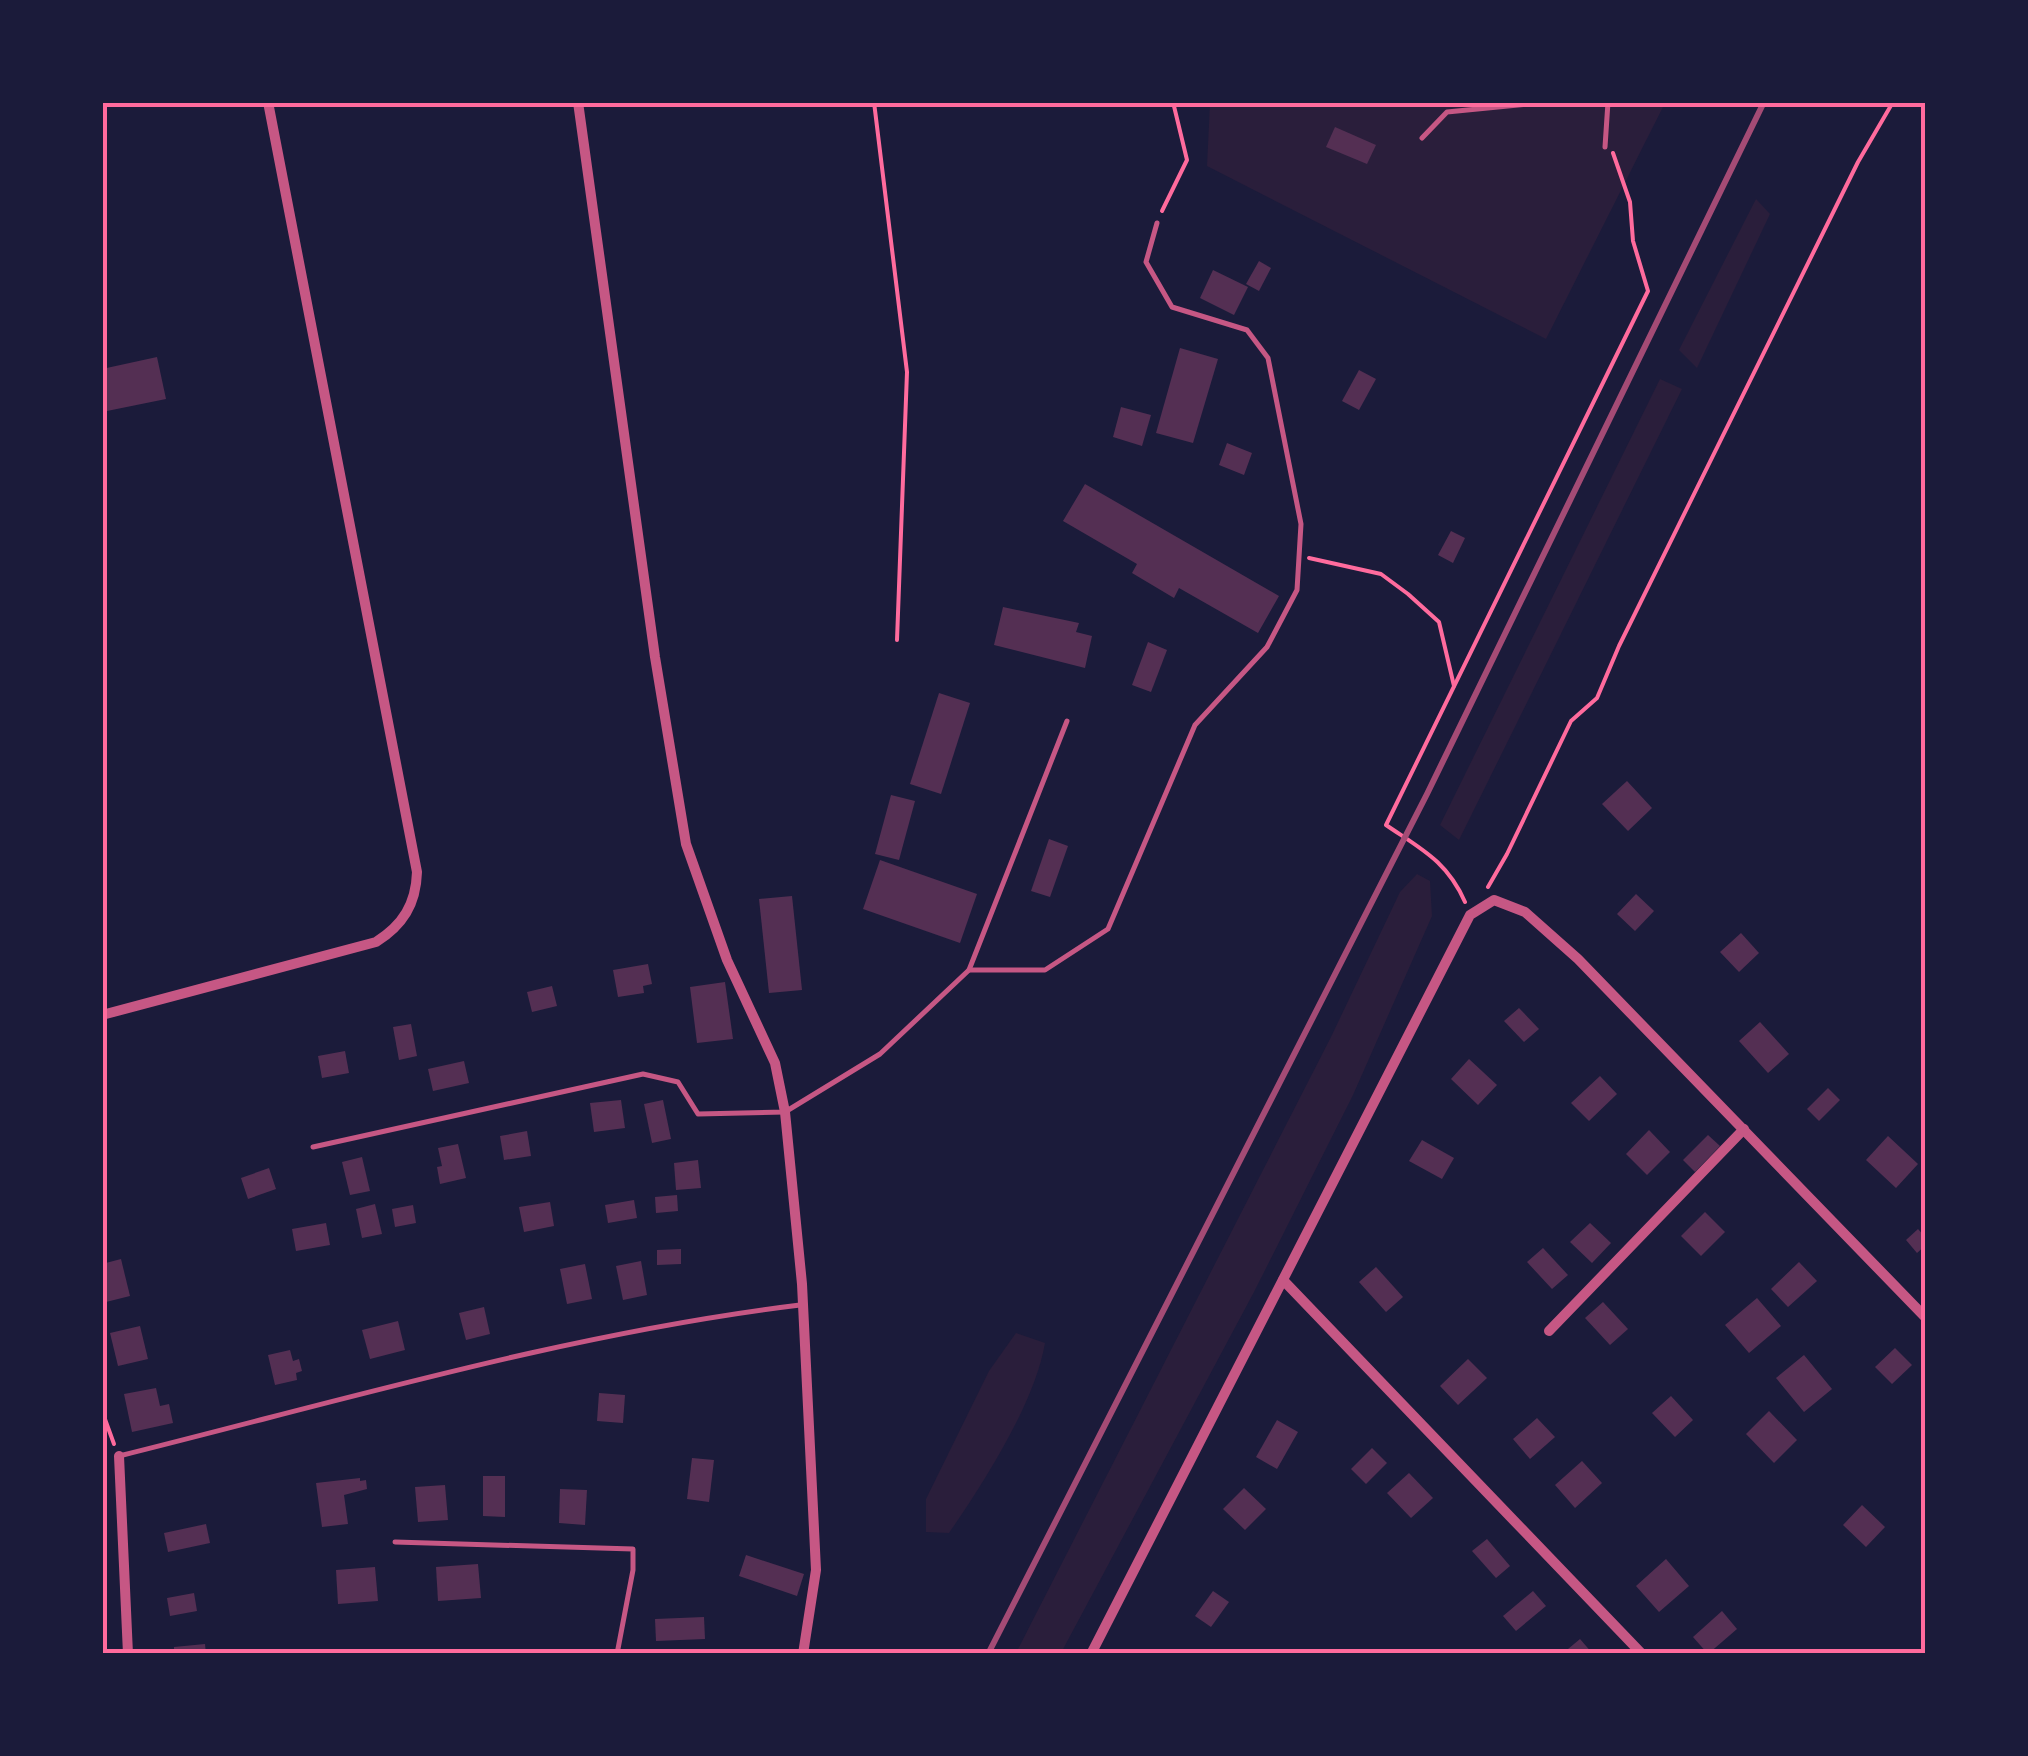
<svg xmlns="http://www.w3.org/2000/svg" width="2028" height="1756" font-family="Lato,sans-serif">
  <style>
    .green { fill: #2a1e3b }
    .building { fill: #542f53 }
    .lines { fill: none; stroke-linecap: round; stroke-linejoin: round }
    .path { stroke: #ff6b9d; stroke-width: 4 }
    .service { stroke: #c65784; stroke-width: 5 }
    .minor { stroke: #c65784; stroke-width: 10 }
    .rail { stroke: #a44b75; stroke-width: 6 }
    .neatline { fill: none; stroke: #ff6b9d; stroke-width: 4 }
  </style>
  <rect width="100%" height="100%" fill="#1b1b3a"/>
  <g class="green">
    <polygon points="1210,103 1665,103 1546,339 1207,166"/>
    <polygon points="1756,199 1770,214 1697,368 1679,350"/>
    <polygon points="1660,379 1682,389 1459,840 1440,825"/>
    <polygon points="1417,874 1430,881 1432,916 1353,1095 1254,1292 1061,1653 1016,1653 1331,1037 1400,892"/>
    <path d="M 1016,1333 L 1045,1343 C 1035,1403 984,1482 949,1533 L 926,1532 L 926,1499 L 989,1371 Z"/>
  </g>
  <g class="building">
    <polygon points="1335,127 1376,145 1367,164 1326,147"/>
    <polygon points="1259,261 1271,268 1259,291 1246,284"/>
    <polygon points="1213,270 1248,287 1234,315 1200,298"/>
    <polygon points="1180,348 1218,359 1193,443 1156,433"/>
    <polygon points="157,357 166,399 102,412 102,369"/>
    <polygon points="1359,370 1376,379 1359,410 1342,401"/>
    <polygon points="1121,407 1151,415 1142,446 1113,437"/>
    <polygon points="1227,443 1252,453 1244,475 1219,465"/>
    <polygon points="1085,484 1279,596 1258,633 1179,588 1174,598 1132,573 1137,564 1063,521"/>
    <polygon points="1451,531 1465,538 1453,563 1438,555"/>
    <polygon points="1003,607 1079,623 1076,632 1092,636 1085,668 994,645"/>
    <polygon points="1148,642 1167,650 1151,692 1132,685"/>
    <polygon points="939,693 970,703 941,794 910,784"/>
    <polygon points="1627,781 1652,808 1628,831 1602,804"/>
    <polygon points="891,795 915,801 899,860 875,854"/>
    <polygon points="1049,839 1068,846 1050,897 1031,891"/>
    <polygon points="880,860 977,894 960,943 863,909"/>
    <polygon points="1636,894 1654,911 1635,931 1617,914"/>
    <polygon points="792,896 802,990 769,993 759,899"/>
    <polygon points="1741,933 1759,953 1739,972 1720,952"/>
    <polygon points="648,964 652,984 643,986 644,993 618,997 613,970"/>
    <polygon points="725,982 733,1039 697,1043 690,987"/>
    <polygon points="552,986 557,1006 532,1012 527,992"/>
    <polygon points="1519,1008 1539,1029 1524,1042 1504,1021"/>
    <polygon points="1760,1022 1789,1054 1768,1073 1739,1041"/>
    <polygon points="411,1024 417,1056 399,1060 393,1027"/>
    <polygon points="345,1051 349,1073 322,1078 318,1056"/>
    <polygon points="1469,1059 1497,1085 1478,1105 1451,1079"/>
    <polygon points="464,1061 469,1083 433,1091 428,1069"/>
    <polygon points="1600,1076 1617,1094 1589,1121 1571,1103"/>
    <polygon points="1828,1088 1840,1100 1819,1121 1807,1109"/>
    <polygon points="621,1100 625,1128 594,1132 590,1103"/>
    <polygon points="663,1100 671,1139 652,1143 644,1104"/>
    <polygon points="1649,1130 1670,1152 1647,1175 1626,1154"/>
    <polygon points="527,1131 531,1156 504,1160 500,1136"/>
    <polygon points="1708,1135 1720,1146 1695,1172 1683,1160"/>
    <polygon points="1888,1136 1918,1164 1896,1188 1866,1160"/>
    <polygon points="1422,1140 1454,1158 1442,1179 1409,1161"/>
    <polygon points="458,1144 466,1178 440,1184 437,1167 442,1166 438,1148"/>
    <polygon points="362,1157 370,1191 350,1195 342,1162"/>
    <polygon points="698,1160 701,1188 676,1190 674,1163"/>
    <polygon points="269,1168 276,1189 248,1199 241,1178"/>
    <polygon points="677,1195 678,1211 656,1213 655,1197"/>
    <polygon points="634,1200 637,1218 608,1223 605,1205"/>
    <polygon points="550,1202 554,1226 524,1232 519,1207"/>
    <polygon points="375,1204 382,1234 362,1238 356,1209"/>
    <polygon points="413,1205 416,1223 395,1227 392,1209"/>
    <polygon points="1705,1212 1725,1232 1701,1256 1681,1236"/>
    <polygon points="326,1223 330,1245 296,1251 292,1229"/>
    <polygon points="1590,1223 1611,1243 1592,1263 1570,1242"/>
    <polygon points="1918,1229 1926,1238 1926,1245 1917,1253 1906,1240"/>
    <polygon points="1543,1248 1568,1275 1552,1289 1527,1262"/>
    <polygon points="681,1249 681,1264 657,1265 657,1250"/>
    <polygon points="121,1259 130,1296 102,1303 102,1264"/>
    <polygon points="641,1261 647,1295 623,1300 616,1266"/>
    <polygon points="1799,1262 1817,1281 1788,1307 1771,1289"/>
    <polygon points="585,1264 592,1299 567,1304 560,1269"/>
    <polygon points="1376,1267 1403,1297 1386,1312 1359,1282"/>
    <polygon points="1757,1298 1781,1326 1749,1353 1725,1325"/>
    <polygon points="1603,1302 1628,1329 1610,1345 1585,1318"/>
    <polygon points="484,1307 490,1334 466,1340 459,1313"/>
    <polygon points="398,1321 405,1350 370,1359 362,1330"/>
    <polygon points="140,1326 148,1359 118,1366 110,1333"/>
    <polygon points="1895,1348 1912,1365 1892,1384 1875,1367"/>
    <polygon points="290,1350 293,1361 299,1359 302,1371 296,1373 297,1380 275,1385 268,1355"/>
    <polygon points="1804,1355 1832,1389 1804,1412 1776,1378"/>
    <polygon points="1468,1359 1487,1378 1458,1405 1440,1386"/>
    <polygon points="156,1388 160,1406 169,1404 173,1423 132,1432 124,1394"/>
    <polygon points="599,1393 625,1395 623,1423 597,1421"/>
    <polygon points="1671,1396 1693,1420 1675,1437 1652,1413"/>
    <polygon points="1769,1411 1797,1440 1774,1463 1746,1434"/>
    <polygon points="1537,1418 1555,1437 1530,1459 1513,1439"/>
    <polygon points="1277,1420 1298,1432 1277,1469 1256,1457"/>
    <polygon points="1372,1448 1387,1463 1366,1484 1351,1469"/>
    <polygon points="692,1458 714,1460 709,1502 687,1499"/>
    <polygon points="1582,1461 1602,1483 1575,1508 1555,1485"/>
    <polygon points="1409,1473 1433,1498 1411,1518 1387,1493"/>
    <polygon points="483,1476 505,1476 505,1517 483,1516"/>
    <polygon points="360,1478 360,1481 366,1480 367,1489 344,1495 348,1524 322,1527 316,1483"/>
    <polygon points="445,1485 448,1520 418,1522 415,1487"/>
    <polygon points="1244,1488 1266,1509 1245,1530 1223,1509"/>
    <polygon points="560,1489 587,1490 585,1525 559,1523"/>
    <polygon points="1862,1505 1885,1527 1866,1547 1843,1525"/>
    <polygon points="206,1524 210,1543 168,1552 164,1533"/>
    <polygon points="1487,1539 1510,1566 1496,1578 1472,1551"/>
    <polygon points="746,1555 804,1574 797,1596 739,1576"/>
    <polygon points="1666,1559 1689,1586 1659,1612 1636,1586"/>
    <polygon points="478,1564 481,1598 438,1601 436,1567"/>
    <polygon points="375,1567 378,1601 338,1604 336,1570"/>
    <polygon points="1213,1591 1229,1602 1211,1627 1195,1616"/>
    <polygon points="1533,1591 1546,1606 1516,1631 1503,1616"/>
    <polygon points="194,1593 197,1611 170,1616 167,1598"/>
    <polygon points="1722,1611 1737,1629 1708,1654 1693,1637"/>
    <polygon points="704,1617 705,1639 656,1641 655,1619"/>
    <polygon points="1580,1639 1593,1654 1562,1654"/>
    <polygon points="205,1644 206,1654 174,1654 174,1647"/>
  </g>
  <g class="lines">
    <g class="path">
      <polyline points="874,102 907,372 897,640"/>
      <polyline points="1162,211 1187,160 1173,102"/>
      <polyline points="1309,558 1381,574 1408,594 1439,622 1454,686"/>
      <polyline points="1488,887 1507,854 1571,721 1597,698 1619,646 1858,162 1893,102"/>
      <path d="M 1465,902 C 1447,861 1421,849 1386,825 L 1648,291 L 1633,241 L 1630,202 L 1613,153"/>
      <polyline points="102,1411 114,1444"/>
    </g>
    <g class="service">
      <polyline points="1422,138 1447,112 1548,102"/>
      <polyline points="1605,147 1608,102"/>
      <polyline points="969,970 1045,970 1108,929 1195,725 1267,647 1297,590 1301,524 1268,358 1247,330 1172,307 1146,262 1157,223"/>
      <polyline points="313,1147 643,1074 678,1082 698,1114 785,1112 880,1054 969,970 1067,721"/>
      <path d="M 119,1456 C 344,1400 570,1333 800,1305"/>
      <polyline points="395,1542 633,1549 633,1570 617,1654"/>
    </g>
    <g class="minor">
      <polyline points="578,102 655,657 686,844 727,960 775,1063 785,1112 802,1284 816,1570 803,1654"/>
      <path d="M 102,1015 L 376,942 C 403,925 416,904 417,872 L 268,102"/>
      <polyline points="1283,1280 1642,1654"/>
      <polyline points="1549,1331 1744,1129"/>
      <polyline points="119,1456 128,1654"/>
      <polyline points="1091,1654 1470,915 1494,900 1525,912 1578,959 1926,1318"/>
    </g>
    <polyline class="rail" points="988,1654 1427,794 1764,102"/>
  </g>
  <rect width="2028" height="1756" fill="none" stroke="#1b1b3a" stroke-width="210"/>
  <rect x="105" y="105" width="1818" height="1546" class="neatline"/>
</svg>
